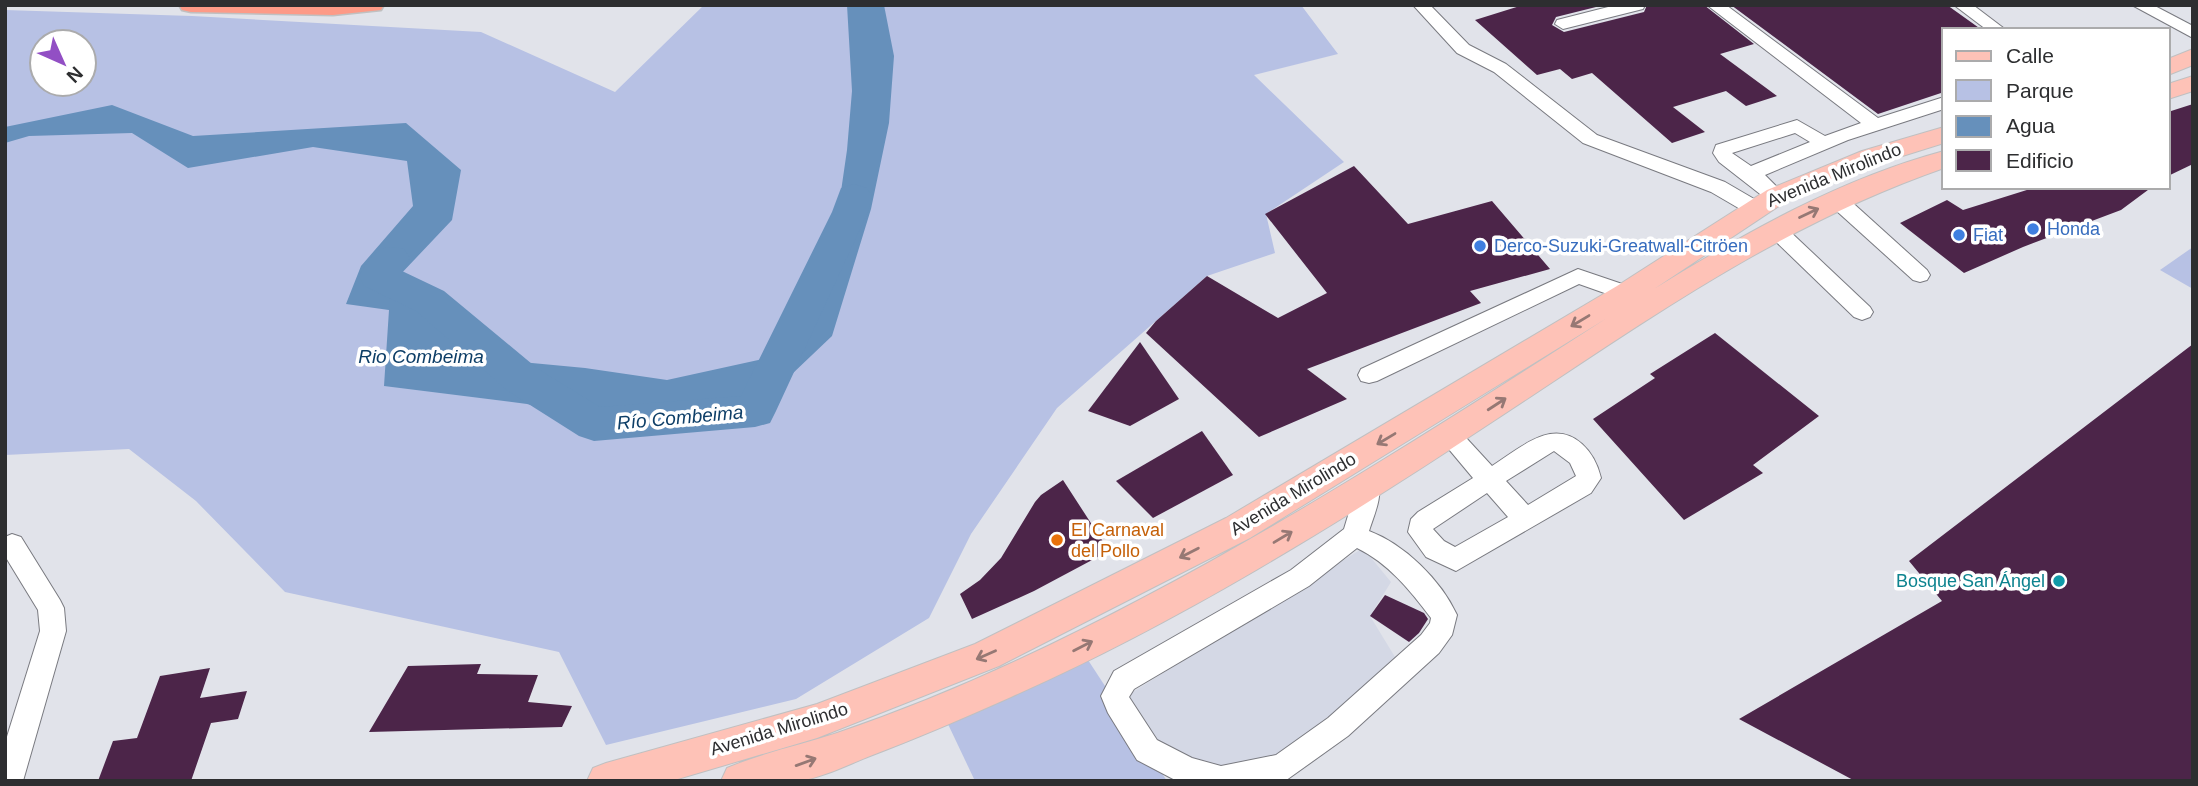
<svg xmlns="http://www.w3.org/2000/svg" width="2198" height="786" font-family="Helvetica,sans-serif">
  <style>
    .built { fill: #d4d8e5 }
    .green { fill: #b7c1e4; fill-rule: evenodd }
    .water { fill: #6690bb }
    .lines { fill: none; stroke-linecap: round; stroke-linejoin: round }
    .river { fill: #6690bb; fill-rule: evenodd }
    .building { fill: #4c2549 }
    .minor-casing { stroke: #797a80; stroke-width: 2 }
    .major-casing { stroke: #c0c0c1; stroke-width: 2 }
    .highway-casing { stroke: #c0c0c1; stroke-width: 3 }
    .minor { fill: #fff; fill-rule: evenodd }
    .major { fill: #fec2b7; fill-rule: evenodd }
    .highway { fill: #fd9a87; fill-rule: evenodd }
    .oneway { stroke: #967874 }
    .shop-dot { fill: #3f7fe0; stroke: #fff; stroke-width: 2.5 }
    .food-dot { fill: #e8710a; stroke: #fff; stroke-width: 2.5 }
    .culture-dot { fill: #0f9aa8; stroke: #fff; stroke-width: 2.5 }
    .labels { text-anchor: middle; stroke-width: 7; stroke-linejoin: round; paint-order: stroke }
    .street-label { font-size: 18px; fill: #2d2e30; stroke: #fff }
    .shop-label { font-size: 18px; fill: #366cbe; stroke: #fff; text-anchor: start }
    .food-label { font-size: 18px; fill: #c56008; stroke: #fff; text-anchor: start }
    .culture-label { font-size: 18px; fill: #0d838f; stroke: #fff; text-anchor: end }
    .water-label { font-size: 19px; font-style: italic; fill: #0d3e67; stroke: #fff }
  </style>
  <rect width="100%" height="100%" fill="#e1e3ea"/>
  <polygon class="built" points="1363,548 1391,582 1370,616 1395,657 1258,781 1176,781 1120,700"/>
  <g class="green">
    <path d="M 704,5 L 1301,5 L 1338,54 L 1254,75 L 1344,162 L 1266,214 L 1275,253 L 1207,276 L 1057,408 L 971,534 L 929,618 L 796,699 L 606,745 L 559,652 L 285,592 L 196,501 L 129,449 L 5,455 L 5,10 L 192,16 L 481,32 L 615,92 ZM 42,42 L 84,42 L 84,84 L 42,84 Z"/>
    <polygon points="2193,247 2193,289 2160,270"/>
    <polygon points="1073,637 1167,781 975,781 937,701"/>
  </g>
  <polygon class="water" points="847,5 884,5 894,56 889,123 871,209 832,336 771,394 649,435 527,404 384,386 389,310 346,304 361,266 413,206 407,161 313,147 188,168 132,133 29,136 5,143 5,127 112,105 193,136 406,123 461,170 452,220 398,277 468,357 585,368 667,380 767,358 828,281 847,150 852,91"/>
  <g class="lines">
    <path class="river" d="M 854,184 L 867,188 L 872,196 L 868,212 L 776,411 L 770,423 L 755,427 L 594,441 L 579,436 L 508,391 L 416,311 L 364,286 L 359,276 C 371,256 379,242 404,249 L 410,258 L 402,271 L 444,291 L 538,369 L 600,407 L 741,396 L 832,212 L 841,188 Z"/>
  </g>
  <g class="building">
    <polygon points="1523,5 1604,5 1556,17 1552,25 1564,32 1644,12 1647,5 1704,5 1754,44 1720,54 1777,96 1746,106 1726,91 1673,107 1705,132 1672,143 1592,73 1572,79 1560,69 1537,75 1475,20"/>
    <polygon points="1731,5 1947,5 1982,30 1944,30 1944,92 1878,114"/>
    <polygon points="2193,104 2193,164 2168,176 2168,112"/>
    <polygon points="1354,166 1408,224 1492,201 1550,269 1470,291 1481,303 1307,369 1347,399 1259,437 1146,333 1156,321 1207,276 1278,318 1327,293 1265,214"/>
    <polygon points="2036,187 2152,187 2121,210 2023,247 1964,273 1900,223 1947,200 1963,210"/>
    <polygon points="1715,333 1819,416 1753,465 1763,473 1684,520 1593,419 1655,378 1650,374"/>
    <polygon points="1140,342 1179,399 1130,426 1088,411"/>
    <polygon points="2193,344 2193,781 1855,781 1739,719 1942,601 1909,561"/>
    <polygon points="1202,431 1233,475 1153,518 1116,481"/>
    <polygon points="1063,480 1109,551 1034,591 972,619 960,594 980,580 1001,558 1035,502 1041,495"/>
    <polygon points="1385,595 1424,613 1428,619 1419,633 1409,642 1370,616"/>
    <polygon points="481,664 477,674 538,675 528,702 572,706 562,727 369,732 408,666"/>
    <polygon points="210,668 200,698 247,691 238,719 211,723 191,781 98,781 113,741 137,738 160,676"/>
  </g>
  <g class="lines">
    <defs>
      <g id="minor">
        <polygon points="1413,5 1430,5 1469,45 1506,64 1597,135 1725,182 1761,203 1764,208 1761,213 1747,213 1711,192 1583,143 1494,72 1457,53"/>
        <polygon points="1616,5 1645,5 1643,9 1563,29 1555,24 1557,20"/>
        <path d="M 1707,5 L 1726,5 L 1878,118 L 1944,97 L 1944,109 L 1848,140 L 1765,175 L 1786,196 L 1783,201 L 1769,201 L 1719,162 L 1713,153 L 1716,145 L 1797,120 L 1825,136 L 1861,123 ZM 1795,133 L 1810,142 L 1751,166 L 1732,153 Z"/>
        <polygon points="1954,5 1973,5 2006,30 1987,30"/>
        <polygon points="2132,5 2153,5 2193,26 2193,38"/>
        <polygon points="1837,193 1844,195 1927,270 1930,275 1927,280 1920,282 1913,280 1830,205 1827,200 1830,195"/>
        <polygon points="1775,222 1782,224 1870,307 1873,312 1870,317 1862,320 1854,317 1768,234 1765,229 1768,224"/>
        <polygon points="1578,269 1634,288 1638,293 1634,298 1627,301 1579,284 1377,381 1369,383 1361,381 1358,375 1361,369"/>
        <path d="M 1449,426 L 1457,428 L 1492,466 C 1519,449 1552,417 1582,444 C 1592,453 1598,465 1601,478 L 1591,493 L 1456,571 L 1426,557 L 1408,532 L 1411,519 L 1418,512 L 1473,478 L 1437,435 L 1441,428 ZM 1554,451 L 1570,463 L 1576,476 L 1528,505 L 1506,481 ZM 1487,493 L 1508,517 L 1455,547 L 1444,541 L 1433,529 Z"/>
        <path d="M 1368,476 L 1377,479 C 1384,494 1374,515 1369,531 C 1404,544 1441,580 1457,615 L 1452,635 L 1439,653 L 1348,736 L 1285,781 L 1177,781 L 1137,760 L 1108,713 L 1101,696 L 1114,671 L 1291,570 L 1344,529 L 1359,479 ZM 1357,548 C 1388,563 1410,590 1431,618 L 1430,623 L 1421,635 L 1328,718 L 1276,755 L 1221,766 L 1192,758 L 1157,740 L 1129,697 L 1134,689 L 1309,586 Z"/>
        <polygon points="12,534 21,537 60,600 64,608 66,631 23,781 5,781 5,743 40,631 38,610 5,556 5,537"/>
      </g>
      <g id="major">
        <polygon points="2193,49 2193,65 2168,75 2168,59"/>
        <polygon points="2193,76 2193,91 2168,99 2168,84"/>
        <path d="M 1944,127 L 1944,143 L 1880,163 L 1785,202 L 1654,289 C 1745,233 1840,179 1944,151 L 1944,168 C 1775,227 1640,325 1492,422 C 1338,524 1179,622 1011,697 C 964,718 917,738 870,756 C 847,765 822,778 798,781 C 773,784 746,781 721,781 L 727,768 C 762,753 801,745 837,733 C 899,712 960,687 1018,660 C 1225,564 1416,441 1607,318 L 1250,538 L 999,666 L 817,738 L 671,781 L 587,781 L 593,768 L 606,763 L 817,704 L 975,644 L 1226,518 L 1617,286 L 1767,190 L 1862,151 Z"/>
      </g>
      <polygon id="highway" points="179,5 384,5 381,10 333,15 191,12 182,10"/>
    </defs>
    <use href="#minor" class="minor-casing"/>
    <use href="#major" class="major-casing"/>
    <use href="#highway" class="highway-casing"/>
    <use href="#minor" class="minor"/>
    <use href="#major" class="major"/>
    <use href="#highway" class="highway"/>
  </g>
  <defs><path id="oneway-shaft" d="M-6 0H5M1.5-3L5.5 0L1.5 3" fill="none" stroke-width="1.6" stroke-linecap="round" stroke-linejoin="round" transform="scale(1.75)"/></defs>
  <g class="oneway">
    <use href="#oneway-shaft" transform="translate(1809 213) rotate(-25)"/>
    <use href="#oneway-shaft" transform="translate(1580 321) rotate(149)"/>
    <use href="#oneway-shaft" transform="translate(1497 404) rotate(-33)"/>
    <use href="#oneway-shaft" transform="translate(1386 439) rotate(149)"/>
    <use href="#oneway-shaft" transform="translate(1283 537) rotate(-31)"/>
    <use href="#oneway-shaft" transform="translate(1189 553) rotate(153)"/>
    <use href="#oneway-shaft" transform="translate(1083 646) rotate(-27)"/>
    <use href="#oneway-shaft" transform="translate(986 655) rotate(156)"/>
    <use href="#oneway-shaft" transform="translate(806 762) rotate(-20)"/>
  </g>
  <g class="shop-dot">
    <circle cx="2033" cy="229" r="7"/>
    <circle cx="1959" cy="235" r="7"/>
    <circle cx="1480" cy="246" r="7"/>
  </g>
  <circle class="food-dot" cx="1057" cy="540" r="7"/>
  <circle class="culture-dot" cx="2059" cy="581" r="7"/>
  <g class="labels">
    <g class="street-label">
      <text transform="translate(1834 175) rotate(-22)" y="6">Avenida Mirolindo</text>
      <text transform="translate(1293 494) rotate(-31)" y="6">Avenida Mirolindo</text>
      <text transform="translate(779 729) rotate(-17)" y="6">Avenida Mirolindo</text>
    </g>
    <g class="shop-label">
      <text x="2047" y="235">Honda</text>
      <text x="1973" y="241">Fiat</text>
      <text x="1494" y="252">Derco-Suzuki-Greatwall-Citröen</text>
    </g>
    <g class="food-label">
      <text x="1071" y="536">El Carnaval<tspan x="1071" dy="21">del Pollo</tspan></text>
    </g>
    <g class="culture-label">
      <text x="2045" y="587">Bosque San Ángel</text>
    </g>
    <g class="water-label">
      <text x="421" y="363">Rio Combeima</text>
      <text transform="translate(680 417) rotate(-5)" y="7">Río Combeima</text>
    </g>
  </g>
  <rect width="2198" height="786" fill="none" stroke="#2d2e30" stroke-width="14"/>
  <rect x="1942" y="28" width="228" height="161" fill="#ffffff" stroke="#ababac" stroke-width="2"/>
  <rect x="1956" y="51" width="35" height="10" fill="#fec2b7" stroke="#ababac" stroke-width="2"/>
  <text x="2006" y="63" font-size="21" fill="#2d2e30">Calle</text>
  <rect x="1956" y="80" width="35" height="21" fill="#b7c1e4" stroke="#ababac" stroke-width="2"/>
  <text x="2006" y="98" font-size="21" fill="#2d2e30">Parque</text>
  <rect x="1956" y="116" width="35" height="21" fill="#6690bb" stroke="#ababac" stroke-width="2"/>
  <text x="2006" y="133" font-size="21" fill="#2d2e30">Agua</text>
  <rect x="1956" y="150" width="35" height="21" fill="#4c2549" stroke="#ababac" stroke-width="2"/>
  <text x="2006" y="168" font-size="21" fill="#2d2e30">Edificio</text>
  <g transform="translate(63 63) rotate(135)"><circle r="33" fill="#ffffff" stroke="#ababac" stroke-width="2"/>
  <path d="M0-5L12 26L0 18L-12 26Z" fill="#924fc4"/>
  <text y="-10" font-size="19" font-weight="bold" text-anchor="middle" fill="#2d2e30">N</text>
  </g>
</svg>
